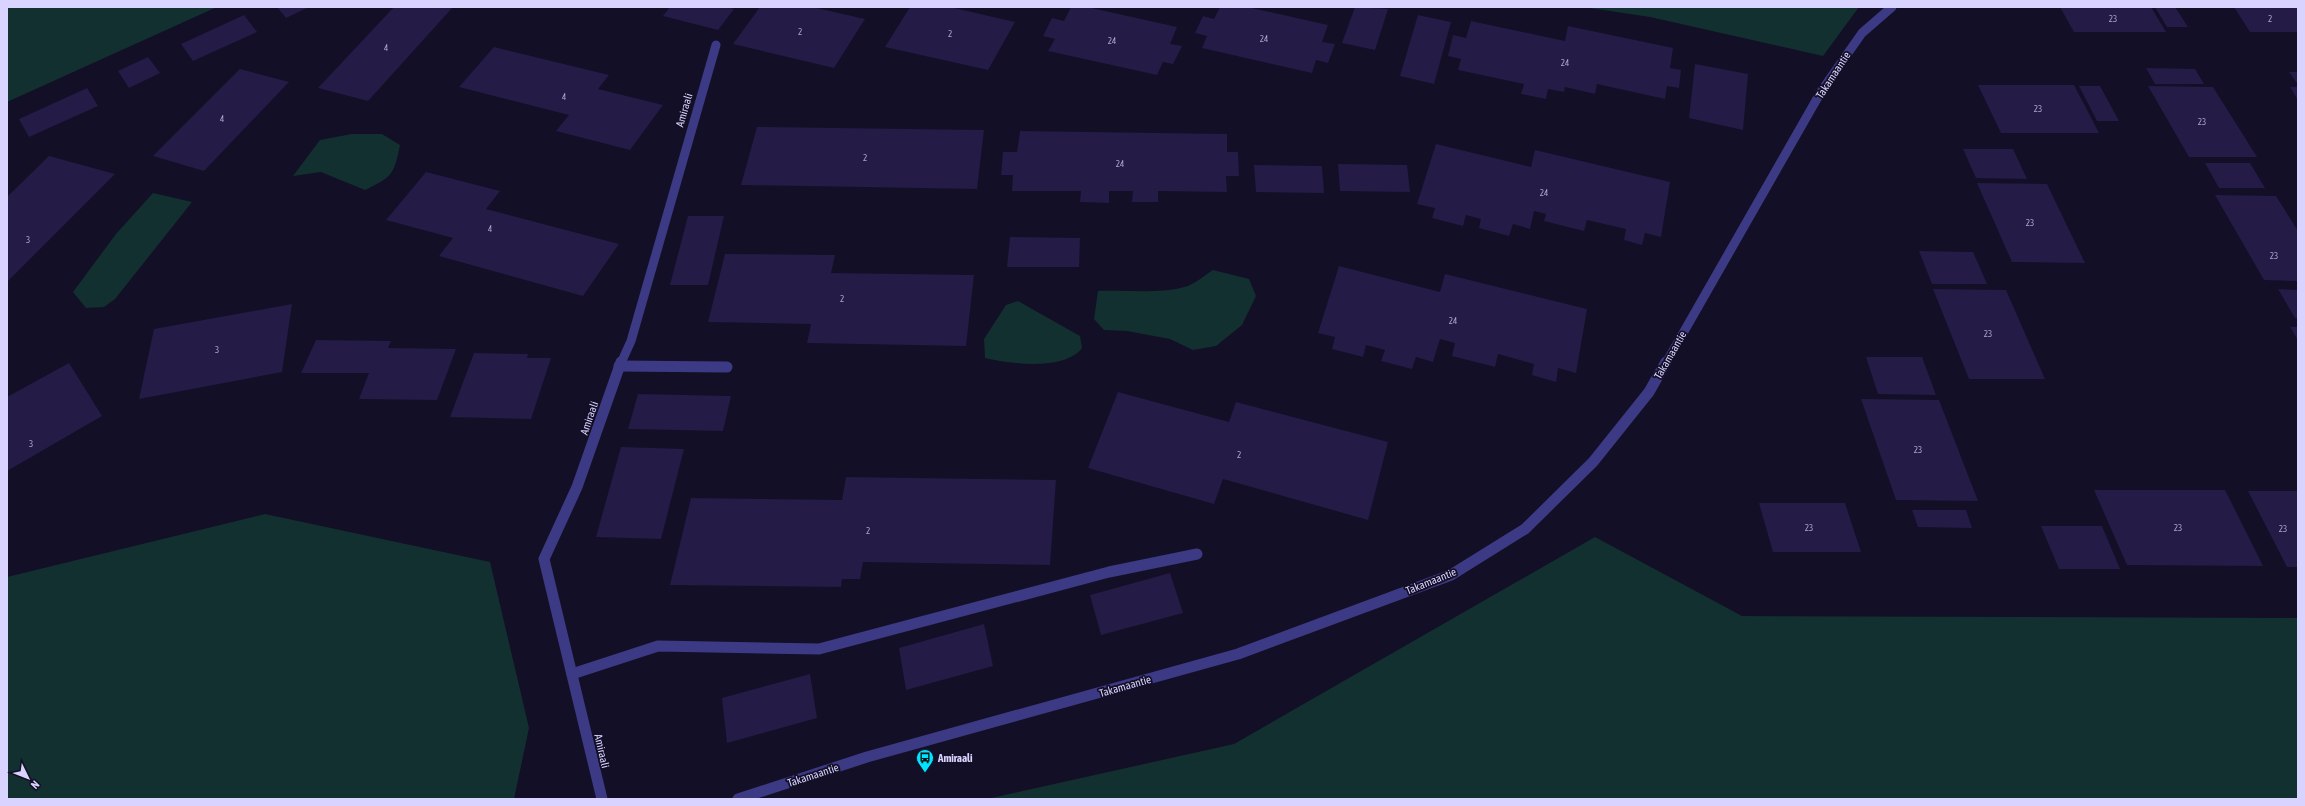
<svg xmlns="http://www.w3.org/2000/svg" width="2305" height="806" font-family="'Asap Condensed',sans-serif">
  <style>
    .green { fill: #12302f }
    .building { fill: #241b47 }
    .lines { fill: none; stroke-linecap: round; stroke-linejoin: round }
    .minor-far1 { stroke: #3d3a85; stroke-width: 9 }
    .minor { stroke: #3d3a85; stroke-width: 11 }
    .labels { text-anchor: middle; stroke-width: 3.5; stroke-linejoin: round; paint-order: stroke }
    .number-label { font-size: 9px; fill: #aca6d1 }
    .street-label { font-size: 11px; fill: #d9d4ff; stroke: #130f26 }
    .poi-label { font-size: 11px; font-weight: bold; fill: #d9d4ff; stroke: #130f26; text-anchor: start }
  </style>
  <rect width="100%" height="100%" fill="#130f26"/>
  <g class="green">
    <polygon points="7,7 217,7 7,102"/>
    <polygon points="1583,7 1859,7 1823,56 1650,17"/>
    <path d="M 352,134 L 382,134 L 400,145 C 394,175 392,177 365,190 L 321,172 L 293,176 L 320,140 Z"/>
    <polygon points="153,193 192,202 115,299 104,307 86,308 73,292 116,234"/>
    <path d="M 1213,270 L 1249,279 L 1256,296 L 1242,325 L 1216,346 L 1193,350 L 1170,339 L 1127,331 L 1104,330 L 1094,319 L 1098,291 C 1125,290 1159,294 1184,287 C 1194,285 1205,275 1213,270 Z"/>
    <path d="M 1018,301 L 1080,336 L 1082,348 C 1065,371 1010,364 985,358 L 984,339 L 1006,305 Z"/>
    <polygon points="265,514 490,562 529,728 514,799 7,799 7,577"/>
    <polygon points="1595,537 1742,616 2298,618 2298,799 987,799 1234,744"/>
  </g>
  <g class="building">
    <polygon points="277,7 309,7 286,18"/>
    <polygon points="394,7 453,7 368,101 318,88"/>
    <polygon points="670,7 727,7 734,9 718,30 663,16"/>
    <polygon points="760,7 812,7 865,19 834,68 733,44"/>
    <polygon points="910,7 950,7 1015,22 988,70 885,47"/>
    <polygon points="1071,7 1087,7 1177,27 1170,44 1182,46 1173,64 1163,62 1157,75 1048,51 1055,39 1043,36 1052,18 1064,21"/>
    <polygon points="1220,7 1247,7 1328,25 1322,42 1335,44 1328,63 1316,60 1312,73 1202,48 1207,36 1195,33 1203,16 1214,19"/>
    <polygon points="1355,7 1388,9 1375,50 1342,43"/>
    <polygon points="2060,7 2151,7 2166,32 2074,32"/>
    <polygon points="2155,7 2175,7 2188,27 2167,27"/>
    <polygon points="2234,7 2298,7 2298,32 2250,32"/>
    <polygon points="244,15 257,32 193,61 181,44"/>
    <polygon points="1418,15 1451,22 1434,84 1400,76"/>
    <polygon points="1471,21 1565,41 1568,26 1673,48 1670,68 1681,70 1679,88 1667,86 1665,99 1597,84 1595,94 1565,87 1564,92 1548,89 1546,99 1521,94 1524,84 1458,70 1461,59 1448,56 1453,35 1466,38"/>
    <polygon points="494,47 609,75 598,89 663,105 630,150 556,131 569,115 459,87"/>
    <polygon points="148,57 160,73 129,88 118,71"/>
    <polygon points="1695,64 1748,74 1743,130 1689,118"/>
    <polygon points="2146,68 2195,69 2204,84 2155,84"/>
    <polygon points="240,69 289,82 204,171 153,156"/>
    <polygon points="2289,72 2298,72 2298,83 2296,82"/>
    <polygon points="1978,85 2074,85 2099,133 2001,133"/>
    <polygon points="2079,86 2100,86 2119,121 2097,121"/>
    <polygon points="2148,86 2213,87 2257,157 2189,157"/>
    <polygon points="2290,87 2298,87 2298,100"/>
    <polygon points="87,88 98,106 29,137 19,119"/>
    <polygon points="757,127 984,130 977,189 741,185"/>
    <polygon points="1020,131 1227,134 1227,152 1238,152 1239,176 1226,176 1227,192 1158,191 1158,202 1132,202 1133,191 1109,191 1109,203 1080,202 1081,191 1012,191 1013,175 1001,175 1003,152 1017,152"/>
    <polygon points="1436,144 1531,167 1535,150 1670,182 1661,237 1645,233 1642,245 1624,240 1626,229 1587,220 1584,231 1544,221 1546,214 1534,211 1530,229 1513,224 1509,236 1479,228 1481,219 1466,215 1463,226 1432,218 1435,208 1417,204"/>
    <polygon points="1963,149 2013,149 2027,179 1976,178"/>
    <polygon points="49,156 115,174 7,282 7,197"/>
    <polygon points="2205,163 2250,163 2265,188 2219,188"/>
    <polygon points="1338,164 1407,165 1410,192 1340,191"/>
    <polygon points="1254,165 1322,166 1324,193 1256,192"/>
    <polygon points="426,172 500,191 486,209 619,244 583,296 439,256 453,238 386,220"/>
    <polygon points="1977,183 2047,184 2085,263 2012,262"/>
    <polygon points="2215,195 2276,196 2298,231 2298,281 2264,280"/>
    <polygon points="688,216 724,216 708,285 670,285"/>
    <polygon points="1010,237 1080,238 1079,267 1007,267"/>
    <polygon points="1919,251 1973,252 1987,284 1932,284"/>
    <polygon points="725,254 835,255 831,273 974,275 966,346 807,343 811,324 708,322"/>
    <polygon points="1339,266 1440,292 1445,274 1587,309 1576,373 1558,368 1556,382 1532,375 1534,364 1498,354 1495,367 1452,356 1455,343 1440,339 1433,362 1416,357 1412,369 1381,361 1385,350 1366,345 1363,357 1332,349 1335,337 1318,333"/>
    <polygon points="1933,289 2006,290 2045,379 1969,379"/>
    <polygon points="2278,289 2298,290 2298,318 2295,318"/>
    <polygon points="292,304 282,372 139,399 154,329"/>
    <polygon points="2290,327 2298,327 2298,340"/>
    <polygon points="316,340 391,341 388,348 456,349 437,400 359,399 369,373 301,373"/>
    <polygon points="474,353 528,354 527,358 551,358 531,419 450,417"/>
    <polygon points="1866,357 1922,357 1936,395 1878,394"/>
    <polygon points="69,363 102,416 7,471 7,397"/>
    <polygon points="1118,392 1229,422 1236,402 1388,442 1368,520 1223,479 1214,504 1088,468"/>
    <polygon points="638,394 731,396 723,431 628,429"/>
    <polygon points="1861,399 1939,400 1978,501 1896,500"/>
    <polygon points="621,447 684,449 661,539 596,537"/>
    <polygon points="846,477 1056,480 1050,565 863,562 860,579 842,579 841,587 670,585 691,498 842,500"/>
    <polygon points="2094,490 2225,490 2263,566 2127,565"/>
    <polygon points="2248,491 2298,491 2298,567 2287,567"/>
    <polygon points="1759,503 1845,503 1861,552 1773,552"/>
    <polygon points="1912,510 1966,510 1972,528 1918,527"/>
    <polygon points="2041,526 2102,526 2120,569 2059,569"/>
    <polygon points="1170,573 1183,613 1101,635 1090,595"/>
    <polygon points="984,624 993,666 906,690 899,648"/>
    <polygon points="810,674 817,718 727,743 722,698"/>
  </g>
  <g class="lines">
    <g class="minor-far1">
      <polyline points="621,363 631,341 716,45"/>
      <polyline points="1666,363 1822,90 1862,33 1892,7"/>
    </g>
    <g class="minor">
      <polyline points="619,366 727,367"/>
      <polyline points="572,674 658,646 819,649 1109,572 1197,554"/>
      <polyline points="602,799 544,559 577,487 621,362"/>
      <polyline points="738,799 867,757 1238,654 1451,575 1525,529 1593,462 1649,392 1666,362"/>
    </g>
  </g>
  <defs>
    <symbol id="bus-pin" viewBox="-11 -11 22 30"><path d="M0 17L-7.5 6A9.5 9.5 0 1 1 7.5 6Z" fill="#00e5ff" stroke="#130f26"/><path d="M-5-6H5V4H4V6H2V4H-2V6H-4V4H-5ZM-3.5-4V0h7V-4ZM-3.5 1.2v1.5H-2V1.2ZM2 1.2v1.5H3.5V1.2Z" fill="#111"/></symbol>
  </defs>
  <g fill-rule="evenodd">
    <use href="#bus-pin" x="915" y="748" width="20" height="27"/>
  </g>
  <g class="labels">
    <g class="number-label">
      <text x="2113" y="22">23</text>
      <text x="2270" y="22">2</text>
      <text x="800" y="35">2</text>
      <text x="950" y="37">2</text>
      <text x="1264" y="42">24</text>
      <text x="1112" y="44">24</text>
      <text x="386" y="51">4</text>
      <text x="1565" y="66">24</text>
      <text x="564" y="100">4</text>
      <text x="2038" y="112">23</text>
      <text x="222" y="122">4</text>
      <text x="2202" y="125">23</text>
      <text x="865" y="161">2</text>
      <text x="1120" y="167">24</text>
      <text x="1544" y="196">24</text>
      <text x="2030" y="226">23</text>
      <text x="490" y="232">4</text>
      <text x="28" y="243">3</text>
      <text x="2274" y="259">23</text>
      <text x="842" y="302">2</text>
      <text x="1453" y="324">24</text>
      <text x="1988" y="337">23</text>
      <text x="217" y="353">3</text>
      <text x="31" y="447">3</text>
      <text x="1918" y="453">23</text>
      <text x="1239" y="458">2</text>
      <text x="1809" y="531">23</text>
      <text x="2178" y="531">23</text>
      <text x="2283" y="532">23</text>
      <text x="868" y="534">2</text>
    </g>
    <g class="street-label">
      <text transform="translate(1833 75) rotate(-57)" y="4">Takamaantie</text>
      <text transform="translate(684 110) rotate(-74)" y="4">Amiraali</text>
      <text transform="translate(1670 355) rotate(-60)" y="4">Takamaantie</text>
      <text transform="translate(589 418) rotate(-71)" y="4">Amiraali</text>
      <text transform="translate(1431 581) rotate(-22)" y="4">Takamaantie</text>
      <text transform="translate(1125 686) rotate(-16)" y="4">Takamaantie</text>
      <text transform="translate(602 751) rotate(77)" y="4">Amiraali</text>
      <text transform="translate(813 775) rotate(-18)" y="4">Takamaantie</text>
    </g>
    <g class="poi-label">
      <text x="938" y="762">Amiraali</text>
    </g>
  </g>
  <rect width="2305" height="806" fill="none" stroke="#d9d4ff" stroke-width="16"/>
  <g transform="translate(28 778) rotate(133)" stroke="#130f26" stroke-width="3" paint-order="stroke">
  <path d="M0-3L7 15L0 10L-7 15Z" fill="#d9d4ff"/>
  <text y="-6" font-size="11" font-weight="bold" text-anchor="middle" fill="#d9d4ff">N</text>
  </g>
</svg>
